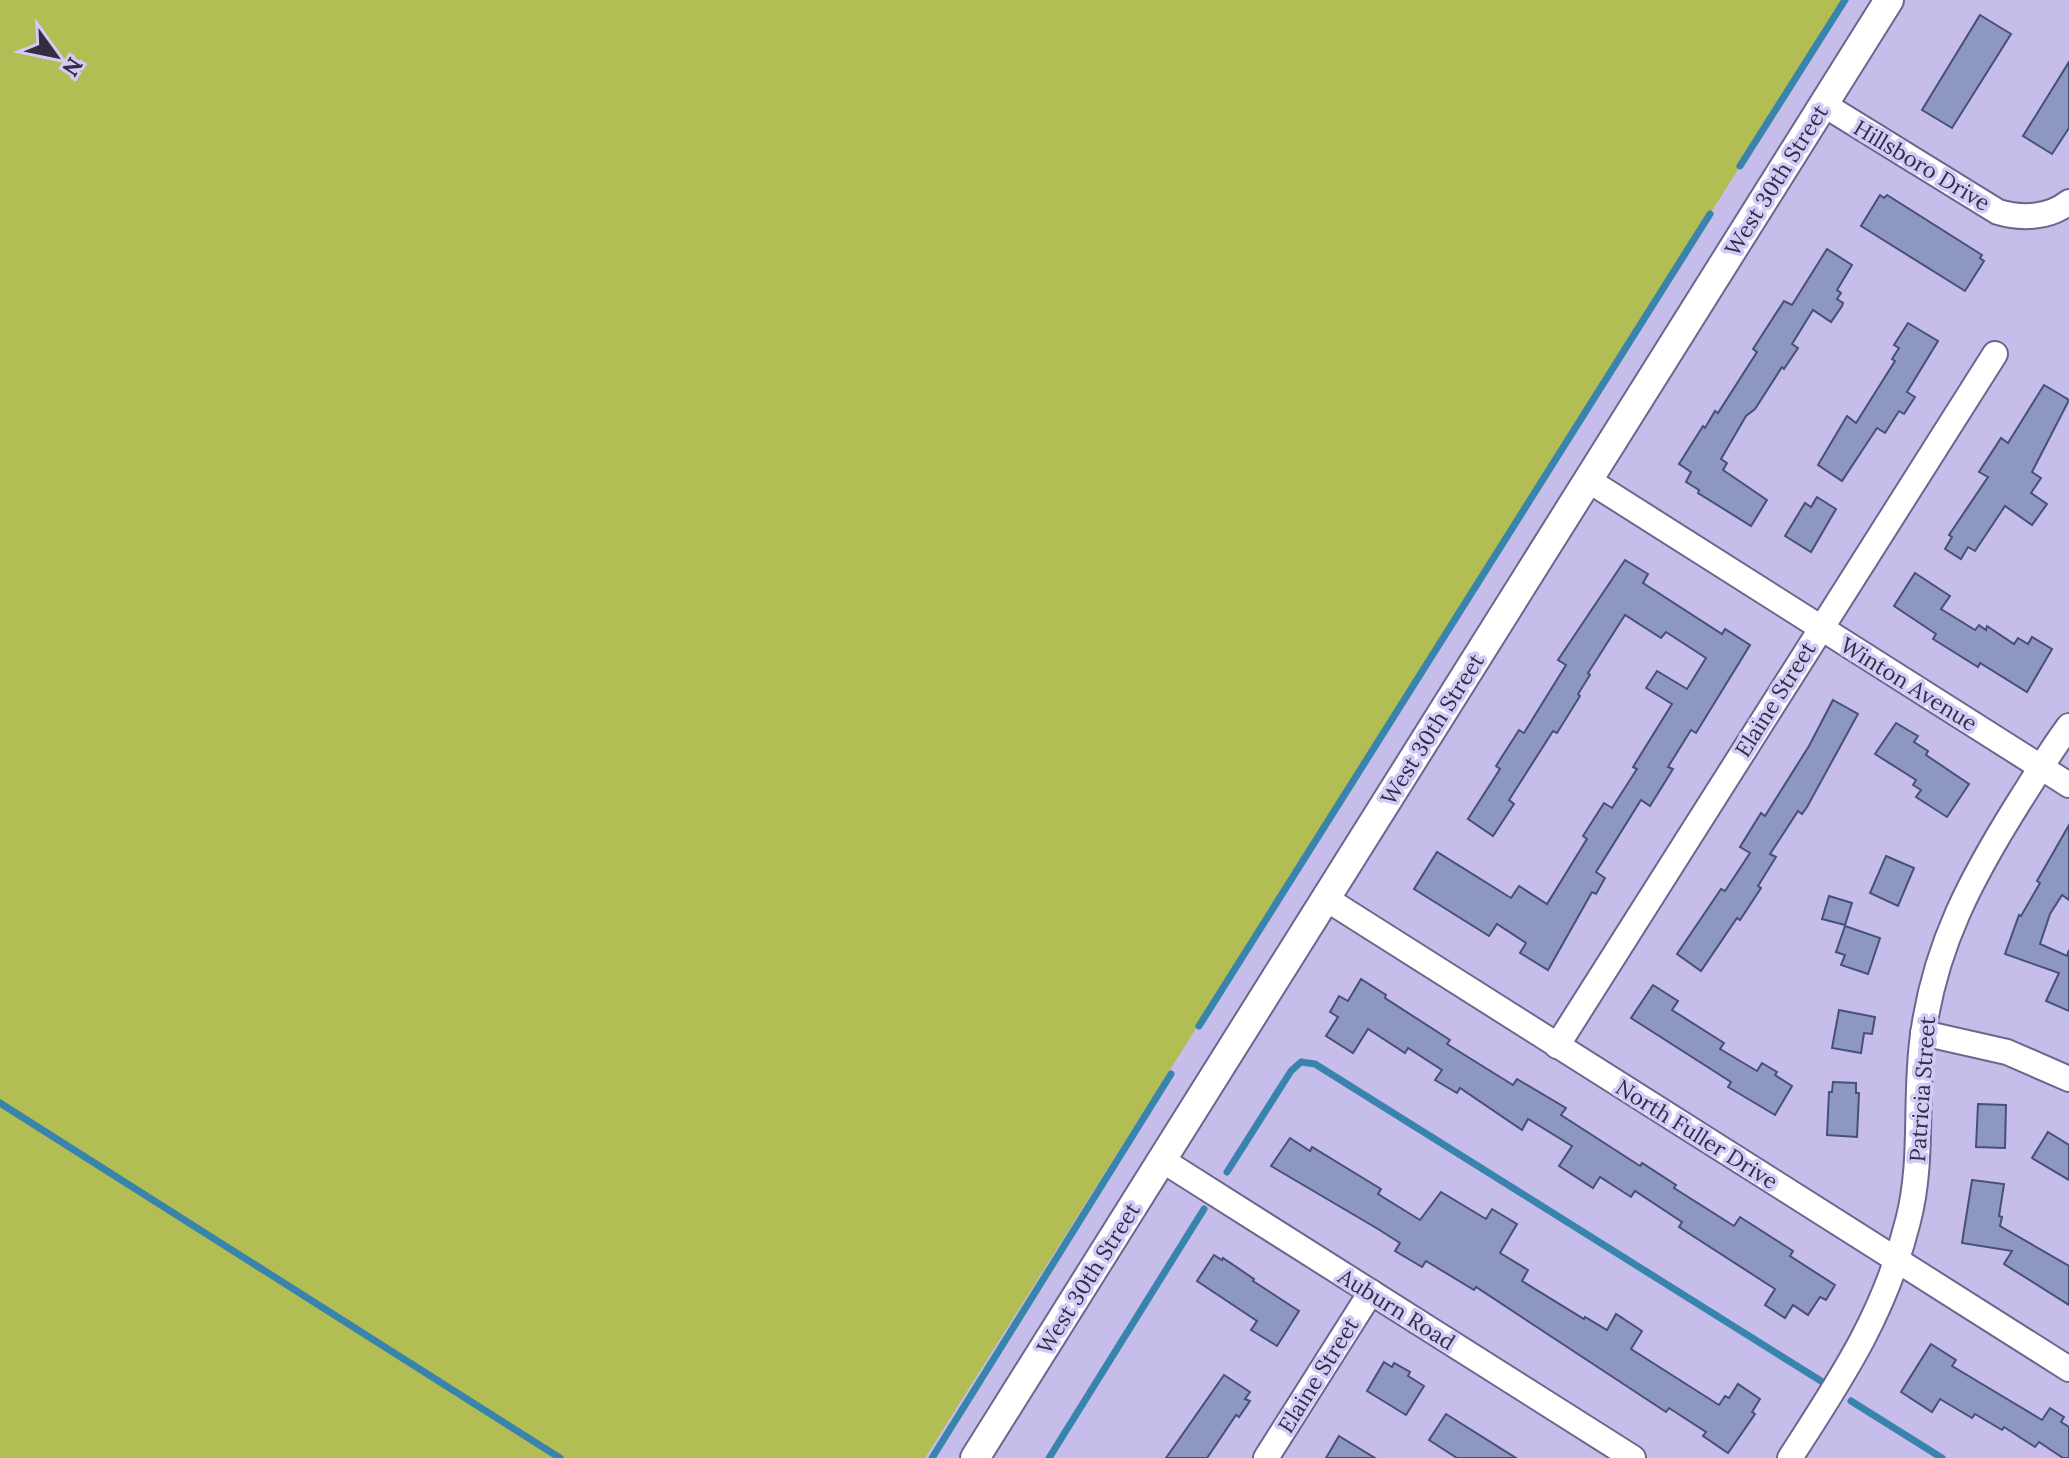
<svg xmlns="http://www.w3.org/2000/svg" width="2069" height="1458" font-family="Lora,serif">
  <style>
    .green { fill: #b2bd54 }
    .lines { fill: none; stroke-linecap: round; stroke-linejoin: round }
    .stream { stroke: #3884ac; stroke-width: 7 }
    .building { fill: #8d97c2; stroke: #475076; stroke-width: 2 }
    .minor-casing { stroke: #6e658e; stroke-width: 28 }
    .tertiary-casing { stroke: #6e658e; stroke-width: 32 }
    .minor { stroke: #fff; stroke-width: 24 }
    .tertiary { stroke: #fff; stroke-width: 28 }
    .labels { text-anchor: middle; stroke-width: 7; stroke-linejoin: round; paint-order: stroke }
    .street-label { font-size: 22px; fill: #322e40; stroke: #d3caf8 }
  </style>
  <rect width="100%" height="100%" fill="#c6bdeb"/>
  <polygon class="green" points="0,0 1845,0 925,1458 0,1458"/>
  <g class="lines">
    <g class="stream">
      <polyline points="1740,166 1845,0"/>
      <polyline points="1199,1026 1710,214"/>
      <polyline points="0,1103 560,1458"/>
      <polyline points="1227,1172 1291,1071 1301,1062 1315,1064 1821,1381"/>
      <polyline points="1851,1401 1942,1458"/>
      <polyline points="932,1458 1171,1074"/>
      <polyline points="1049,1458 1204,1209"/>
    </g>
  </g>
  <g class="building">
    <polygon points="1980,15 2011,34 1952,128 1922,110"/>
    <polygon points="2069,62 2069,128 2052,154 2023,136"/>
    <polygon points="1880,195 1884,198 1887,195 1982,255 1980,258 1984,261 1965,291 1861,226"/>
    <polygon points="1827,249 1852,265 1837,290 1841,293 1837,299 1843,303 1842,306 1831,322 1813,310 1792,344 1798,348 1784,369 1782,367 1755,409 1746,416 1721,459 1727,463 1723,470 1767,500 1751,526 1698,493 1699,490 1686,482 1691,472 1679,464 1703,426 1705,428 1715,411 1718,413 1757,352 1753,349 1784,301 1792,305"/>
    <polygon points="1908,323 1938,341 1907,392 1915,397 1904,414 1899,411 1885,433 1877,428 1842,481 1818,465 1847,416 1856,423 1895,361 1892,359 1899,348 1894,345"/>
    <polygon points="2044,385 2069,400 2032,472 2041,478 2031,493 2047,504 2032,525 2005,506 1975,551 1968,547 1961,559 1945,549 1952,537 1949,535 1988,477 1979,472 2001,438 2008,443"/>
    <polygon points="1817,497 1836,509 1811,552 1785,536 1805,503 1811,507"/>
    <polygon points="1625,560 1648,574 1643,583 1722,634 1725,629 1750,645 1696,733 1691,730 1668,767 1673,769 1650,806 1641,800 1596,872 1605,878 1596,894 1592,892 1548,970 1520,953 1526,943 1497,924 1489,936 1414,889 1437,852 1511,898 1519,886 1547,904 1587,839 1583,836 1604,803 1612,808 1637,769 1633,767 1672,704 1646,688 1657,671 1687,689 1706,658 1666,632 1661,638 1625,615 1588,673 1590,675 1578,694 1580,696 1557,733 1553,731 1509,800 1514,804 1493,836 1468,819 1500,769 1496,766 1519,730 1524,733 1566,665 1558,660"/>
    <polygon points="1915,573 1950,596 1941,609 1975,630 1979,625 1986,630 1987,626 2014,644 2018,638 2028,644 2032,637 2052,649 2027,692 1980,663 1978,667 1933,639 1936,634 1894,606"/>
    <polygon points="1833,700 1858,714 1807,807 1802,814 1798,811 1770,854 1776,857 1758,886 1761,888 1740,920 1737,918 1701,971 1677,954 1721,889 1725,891 1750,853 1740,847 1761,813 1765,816 1809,746"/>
    <polygon points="1896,723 1918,736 1914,742 1928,751 1926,755 1969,784 1947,817 1916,797 1921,790 1913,785 1916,780 1875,754"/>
    <polygon points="2069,825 2069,900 2062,895 2050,914 2040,944 2067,956 2069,950 2069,1011 2046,1001 2059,973 2005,954 2019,915 2021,916 2040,883 2037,881"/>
    <polygon points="1886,856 1914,868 1898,906 1870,893"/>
    <polygon points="1829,896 1852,903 1845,925 1822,919"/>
    <polygon points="1845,926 1880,938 1868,974 1841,965 1845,955 1836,952"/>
    <polygon points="1361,979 1386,995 1385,998 1450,1040 1447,1044 1513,1085 1517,1079 1566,1108 1561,1115 1640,1166 1642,1163 1676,1185 1674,1188 1734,1226 1740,1217 1793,1251 1790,1256 1835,1285 1826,1300 1820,1297 1808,1315 1793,1305 1785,1318 1765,1305 1775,1289 1679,1227 1682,1222 1635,1191 1631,1197 1600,1177 1593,1188 1559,1166 1572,1146 1528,1119 1522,1130 1460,1088 1457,1093 1435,1080 1442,1070 1408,1048 1405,1053 1368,1029 1353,1053 1326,1036 1338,1017 1330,1012 1339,996 1348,1001"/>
    <polygon points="1653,985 1678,1001 1672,1010 1724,1043 1720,1049 1757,1071 1762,1063 1777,1072 1775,1075 1792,1086 1775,1115 1728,1087 1731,1082 1631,1018"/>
    <polygon points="1839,1010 1875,1017 1872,1034 1864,1033 1861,1053 1832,1048"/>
    <polygon points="1833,1082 1856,1083 1856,1093 1859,1093 1857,1137 1827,1135 1829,1092 1832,1092"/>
    <polygon points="1978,1104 2006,1105 2005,1148 1976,1147"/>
    <polygon points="2048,1132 2069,1145 2069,1180 2032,1158"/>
    <polygon points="1290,1138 1310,1151 1312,1147 1381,1189 1378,1194 1420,1220 1441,1192 1486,1219 1492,1209 1517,1224 1500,1253 1528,1270 1522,1281 1584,1319 1585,1317 1607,1330 1616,1314 1642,1331 1631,1349 1719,1405 1725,1396 1729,1398 1738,1384 1760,1399 1752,1412 1755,1414 1728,1453 1703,1436 1706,1432 1669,1408 1666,1412 1476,1287 1474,1290 1426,1261 1422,1267 1395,1251 1400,1243 1378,1229 1271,1166"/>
    <polygon points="1972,1180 2004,1184 1999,1216 2002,1217 2000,1226 2069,1266 2069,1305 2004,1264 2012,1251 1962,1243"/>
    <polygon points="1214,1255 1222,1260 1223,1258 1254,1279 1253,1281 1299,1311 1277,1346 1251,1330 1257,1321 1197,1281"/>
    <polygon points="1931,1344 1956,1360 1952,1366 2042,1420 2050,1408 2064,1417 2061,1422 2069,1427 2069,1458 2063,1458 2039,1442 2035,1447 2004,1427 2002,1430 1975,1414 1972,1418 1940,1399 1932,1412 1901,1392"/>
    <polygon points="1384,1362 1392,1367 1394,1363 1410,1372 1408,1376 1424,1386 1406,1415 1367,1391"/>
    <polygon points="1224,1375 1250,1392 1245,1399 1250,1401 1239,1417 1236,1415 1207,1458 1166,1458"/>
    <polygon points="1446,1414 1516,1458 1457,1458 1429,1440"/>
    <polygon points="1339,1436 1375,1458 1326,1458"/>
  </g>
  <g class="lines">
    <defs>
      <g id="minor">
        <path d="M 1823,104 L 1998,212 C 2022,219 2049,218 2069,202"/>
        <polyline points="1588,480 2069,785"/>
        <polyline points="1325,898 2069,1369"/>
        <polyline points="1923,1033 2007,1052 2069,1079"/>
        <polyline points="1557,1046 1995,354"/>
        <polyline points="1162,1160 1633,1458"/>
        <polyline points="1266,1458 1371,1292"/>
        <path d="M 1790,1458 C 1841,1379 1885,1314 1908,1221 C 1924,1160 1914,1097 1923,1035 C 1935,945 1972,877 2019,802 C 2035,777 2051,750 2069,726"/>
      </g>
      <polyline id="tertiary" points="975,1458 1889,0"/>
    </defs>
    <use href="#minor" class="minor-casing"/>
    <use href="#tertiary" class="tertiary-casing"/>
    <use href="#minor" class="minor"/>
    <use href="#tertiary" class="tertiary"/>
  </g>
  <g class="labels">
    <g class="street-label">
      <text transform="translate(1922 165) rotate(31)" y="8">Hillsboro Drive</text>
      <text transform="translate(1776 180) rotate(-58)" y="8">West 30th Street</text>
      <text transform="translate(1909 684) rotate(32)" y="8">Winton Avenue</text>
      <text transform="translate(1775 699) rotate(-58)" y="8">Elaine Street</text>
      <text transform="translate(1432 729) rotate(-58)" y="8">West 30th Street</text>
      <text transform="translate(1922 1089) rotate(-86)" y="8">Patricia Street</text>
      <text transform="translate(1697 1134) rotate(32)" y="8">North Fuller Drive</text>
      <text transform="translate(1088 1278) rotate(-58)" y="8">West 30th Street</text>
      <text transform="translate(1397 1309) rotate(32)" y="8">Auburn Road</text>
      <text transform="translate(1318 1375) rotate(-58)" y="8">Elaine Street</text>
    </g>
  </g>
  <g transform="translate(56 56) rotate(123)" stroke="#d3caf8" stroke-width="6" paint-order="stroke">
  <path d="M0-6L14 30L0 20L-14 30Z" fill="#322e40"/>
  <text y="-12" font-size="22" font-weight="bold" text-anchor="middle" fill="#322e40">N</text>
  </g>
</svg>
